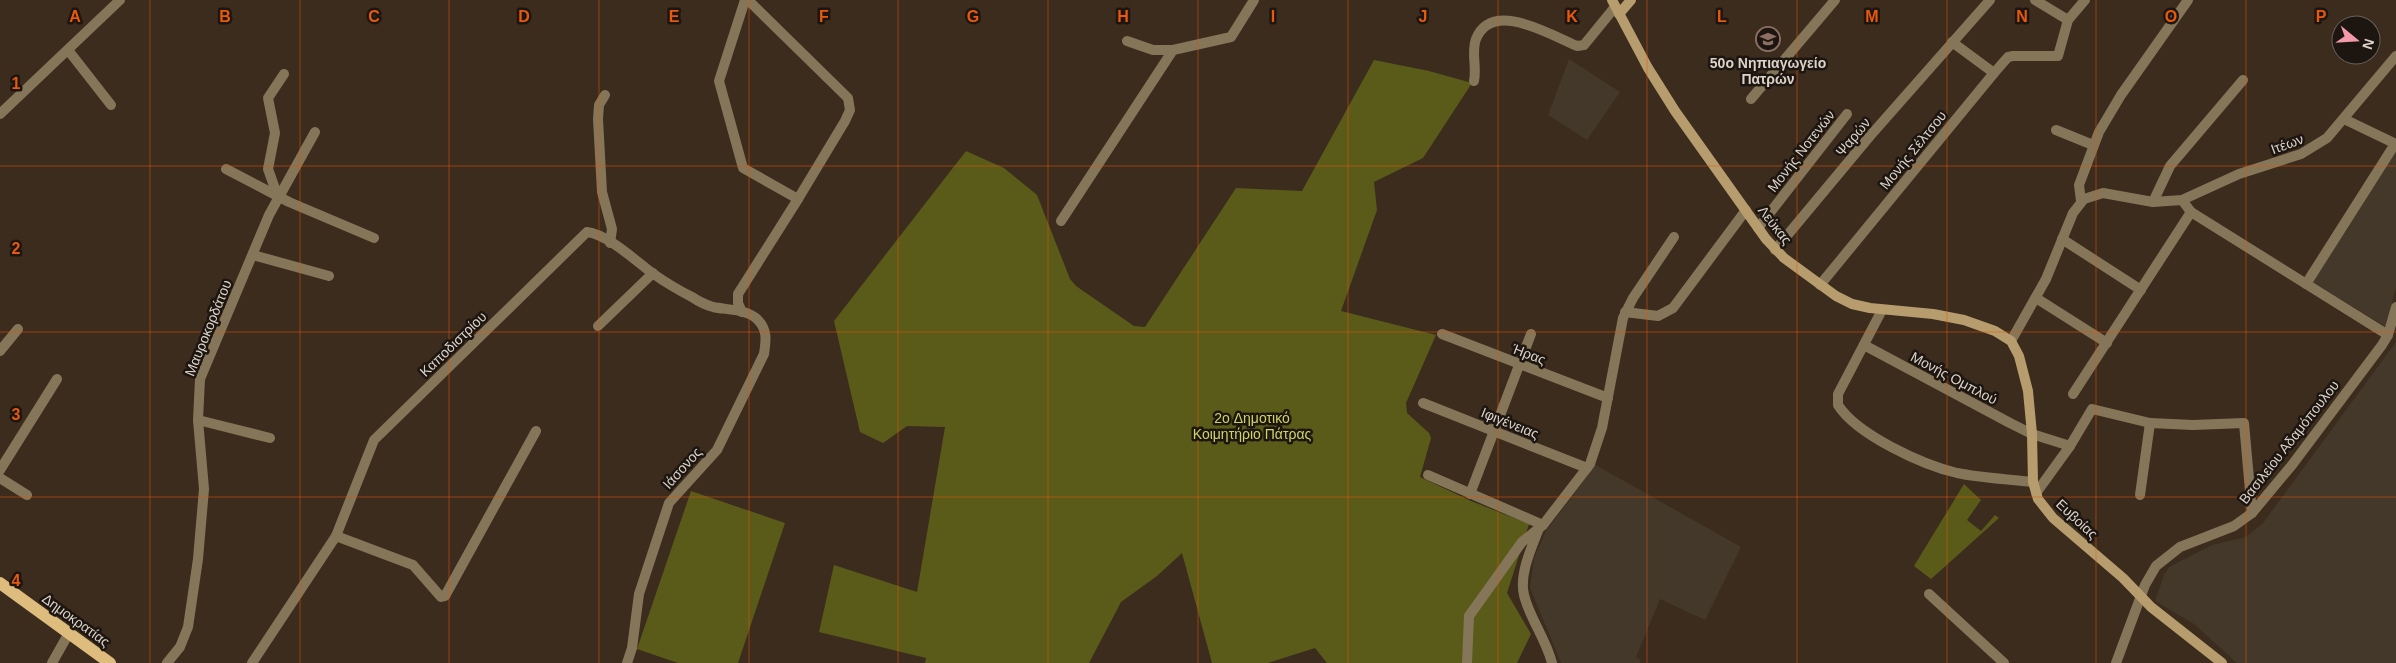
<svg xmlns="http://www.w3.org/2000/svg" width="2396" height="663" font-family="Helvetica,sans-serif">
  <style>
    .industrial { fill: #433829 }
    .green { fill: #5a5b19 }
    .lines { fill: none; stroke-linecap: round; stroke-linejoin: round }
    .street { stroke: #867659; stroke-width: 10 }
    .secondary { stroke: #b79d6e; stroke-width: 10 }
    .primary { stroke: #ddbc7e; stroke-width: 12 }
    .grid { fill: none; stroke: #e8590c; stroke-width: 1; stroke-opacity: 0.55 }
    .labels { text-anchor: middle; stroke-width: 5; stroke-linejoin: round; paint-order: stroke }
    .poi-label { font-size: 14px; font-weight: bold; fill: #dbd2c9; stroke: #1d1610 }
    .street-label { font-size: 14px; fill: #dbd2c9; stroke: #1d1610 }
    .park-label { font-size: 14px; fill: #d0d365; stroke: #1d1610 }
    .grid-label { font-size: 16px; text-anchor: middle; font-weight: bold; fill: #e8590c; stroke: #1d1610; stroke-width: 5; stroke-linejoin: round; paint-order: stroke }
  </style>
  <rect width="100%" height="100%" fill="#3b2c1e"/>
  <g class="industrial">
    <polygon points="1569,59 1620,92 1587,140 1548,115"/>
    <polygon points="2396,152 2396,287 2386,327 2313,282"/>
    <polygon points="2396,342 2396,663 2237,663 2194,624 2155,601 2164,575 2169,567 2212,545 2246,537 2263,523"/>
    <polygon points="1594,464 1741,547 1705,620 1660,599 1636,657 1641,660 1640,663 1561,663 1530,588 1534,558 1546,531 1580,486"/>
  </g>
  <g class="green">
    <polygon points="1374,60 1429,71 1472,83 1423,158 1374,182 1377,210 1341,311 1436,335 1406,403 1407,413 1429,433 1431,438 1420,477 1471,501 1529,524 1507,593 1531,634 1517,663 1327,663 1315,648 1268,663 1212,663 1182,553 1157,576 1121,602 1089,663 925,663 926,658 819,632 834,565 917,592 945,427 907,426 883,443 860,432 834,321 966,151 1004,168 1037,195 1070,279 1076,286 1134,326 1145,327 1236,188 1302,191"/>
    <polygon points="1964,484 1981,500 1967,520 1981,531 1995,515 1999,518 1931,579 1914,566"/>
    <polygon points="691,491 785,523 738,663 678,663 637,649"/>
  </g>
  <g class="lines">
    <g class="street">
      <polyline points="748,0 848,98 850,110 845,121 798,199"/>
      <polyline points="2035,0 2068,20"/>
      <polyline points="1127,41 1153,50 1173,50 1231,37 1254,0"/>
      <polyline points="68,50 111,105"/>
      <polyline points="1994,73 2008,57 2013,56 2058,56 2068,20 2085,0"/>
      <path d="M 1474,81 C 1477,67 1471,52 1476,39 C 1492,0 1547,33 1577,46 L 1584,45 L 1615,7"/>
      <polyline points="605,95 599,105 598,119 602,192 612,229 610,243"/>
      <polyline points="1751,99 1835,0"/>
      <polyline points="0,114 120,0"/>
      <polyline points="2344,119 2396,144"/>
      <polyline points="2056,130 2093,145"/>
      <polyline points="226,169 289,202 374,238"/>
      <polyline points="278,197 268,169 275,133 268,98 284,74"/>
      <polyline points="2182,200 2191,212 2388,335"/>
      <polyline points="2081,201 2079,185 2099,132 2121,95 2188,0"/>
      <polyline points="2153,202 2170,166 2243,80"/>
      <polyline points="1061,221 1173,50"/>
      <polyline points="1758,228 1847,114"/>
      <polyline points="2062,239 2141,290"/>
      <polyline points="1775,250 1870,136 1990,0"/>
      <polyline points="253,255 329,276"/>
      <polyline points="2306,284 2395,144"/>
      <polyline points="1820,285 1994,73 1952,42"/>
      <polyline points="2036,298 2107,343"/>
      <path d="M 1882,310 L 1838,394 L 1838,405 C 1857,435 1923,465 1957,473 C 1981,478 2008,479 2033,482"/>
      <polyline points="742,312 738,303 738,294 798,199 743,168 719,81 745,0"/>
      <polyline points="1625,312 1658,316 1673,308 1746,210"/>
      <polyline points="598,326 653,273"/>
      <polyline points="1442,334 1608,398"/>
      <polyline points="2011,341 2046,279 2073,213 2084,199 2103,193 2153,202 2182,200 2239,174 2301,154 2327,138 2396,56"/>
      <polyline points="1864,345 2010,423 2032,434 2070,446 2092,409 2150,423 2193,425 2244,423 2252,513"/>
      <polyline points="0,351 18,329"/>
      <polyline points="2073,394 2191,212"/>
      <polyline points="1423,403 1587,468"/>
      <polyline points="198,420 270,438"/>
      <polyline points="0,470 57,379"/>
      <polyline points="1428,475 1543,525"/>
      <polyline points="0,478 27,495"/>
      <polyline points="2036,493 2070,446"/>
      <polyline points="1470,494 1531,334"/>
      <polyline points="2140,495 2150,423"/>
      <path d="M 1538,531 C 1531,549 1519,575 1524,595 C 1529,617 1546,639 1552,663"/>
      <polyline points="336,536 413,565 441,597 445,596 536,431"/>
      <polyline points="1929,594 2004,663"/>
      <polyline points="52,663 69,633"/>
      <polyline points="167,663 180,647 188,627 198,559 204,489 198,420 200,379 269,215 315,132"/>
      <path d="M 252,663 L 336,536 L 374,440 L 587,232 C 607,234 636,261 652,273 C 665,282 678,290 692,297 C 698,301 706,305 713,307 C 727,310 746,309 757,319 C 768,330 766,340 764,354 L 717,450 L 669,503 L 639,594 L 632,648 L 627,663"/>
      <polyline points="1467,663 1469,616 1522,542 1543,525 1590,464 1602,428 1623,318 1633,298 1674,237"/>
      <polyline points="2116,663 2145,585 2156,566 2180,547 2234,526 2252,513 2292,465 2382,345 2388,335 2396,307"/>
    </g>
    <g class="secondary">
      <polyline points="1612,0 1648,68 1675,111 1766,239 1784,258 1836,296 1852,304 1870,308 1933,314 1964,320 1995,331 2011,341 2019,356 2028,391 2032,434 2033,482 2038,499 2053,518 2123,578 2151,607 2222,663"/>
      <polyline points="1619,14 1631,0"/>
    </g>
    <polyline class="primary" points="0,583 110,663"/>
  </g>
  <path class="grid" d="M 150,0 L 150,663M 300,0 L 300,663M 449,0 L 449,663M 599,0 L 599,663M 749,0 L 749,663M 898,0 L 898,663M 1048,0 L 1048,663M 1198,0 L 1198,663M 1348,0 L 1348,663M 1498,0 L 1498,663M 1647,0 L 1647,663M 1797,0 L 1797,663M 1947,0 L 1947,663M 2096,0 L 2096,663M 2246,0 L 2246,663M 0,166 L 2396,166M 0,332 L 2396,332M 0,497 L 2396,497"/>
  <defs>
    <symbol id="school-ring" viewBox="-11 -11 22 22"><circle r="9.5" fill="#1d1610" stroke="#8d6e63" stroke-width="1.5"/><path d="M0-5L7-2L0 1L-7-2ZM-4 1L0 2.5L4 1V4Q0 6-4 4Z" fill="#8d6e63"/></symbol>
  </defs>
  <g fill-rule="evenodd">
    <use href="#school-ring" x="1754" y="25" width="28" height="28"/>
  </g>
  <g class="labels">
    <g class="poi-label">
      <text x="1768" y="68">50o Νηπιαγωγείο<tspan x="1768" dy="16">Πατρών</tspan></text>
    </g>
    <g class="street-label">
      <text transform="translate(1853 137) rotate(-50)" y="5">Ψαρών</text>
      <text transform="translate(2287 144) rotate(-20)" y="5">Ιτέων</text>
      <text transform="translate(1913 150) rotate(-51)" y="5">Μονής Σέλτσου</text>
      <text transform="translate(1801 151) rotate(-52)" y="5">Μονής Νοτενών</text>
      <text transform="translate(1775 225) rotate(52)" y="5">Λεύκας</text>
      <text transform="translate(208 328) rotate(-68)" y="5">Μαυροκορδάτου</text>
      <text transform="translate(453 344) rotate(-44)" y="5">Καποδιστρίου</text>
      <text transform="translate(1529 354) rotate(21)" y="5">Ήρας</text>
      <text transform="translate(1954 378) rotate(28)" y="5">Μονής Ομπλού</text>
      <text transform="translate(1510 423) rotate(22)" y="5">Ιφιγένειας</text>
      <text transform="translate(2289 442) rotate(-52)" y="5">Βασιλείου Αδαμόπουλου</text>
      <text transform="translate(682 468) rotate(-48)" y="5">Ιάσονος</text>
      <text transform="translate(2077 519) rotate(43)" y="5">Ευβοίας</text>
      <text transform="translate(76 620) rotate(36)" y="5">Δημοκρατίας</text>
    </g>
    <g class="park-label">
      <text x="1252" y="423">2o Δημοτικό<tspan x="1252" dy="16">Κοιμητήριο Πάτρας</tspan></text>
    </g>
  </g>
  <g class="grid-label">
    <text x="75" y="22">A</text>
    <text x="225" y="22">B</text>
    <text x="374" y="22">C</text>
    <text x="524" y="22">D</text>
    <text x="674" y="22">E</text>
    <text x="824" y="22">F</text>
    <text x="973" y="22">G</text>
    <text x="1123" y="22">H</text>
    <text x="1273" y="22">I</text>
    <text x="1423" y="22">J</text>
    <text x="1572" y="22">K</text>
    <text x="1722" y="22">L</text>
    <text x="1872" y="22">M</text>
    <text x="2022" y="22">N</text>
    <text x="2171" y="22">O</text>
    <text x="2321" y="22">P</text>
    <text x="16" y="89">1</text>
    <text x="16" y="254">2</text>
    <text x="16" y="420">3</text>
    <text x="16" y="586">4</text>
  </g>
  <g transform="translate(2356 40) rotate(108)"><circle r="24" fill="#1d1610" stroke="#69615a"/>
  <path d="M0-4L9 19L0 12L-9 19Z" fill="#f39aab"/>
  <text y="-8" font-size="14" font-weight="bold" text-anchor="middle" fill="#dbd2c9">N</text>
  </g>
</svg>
